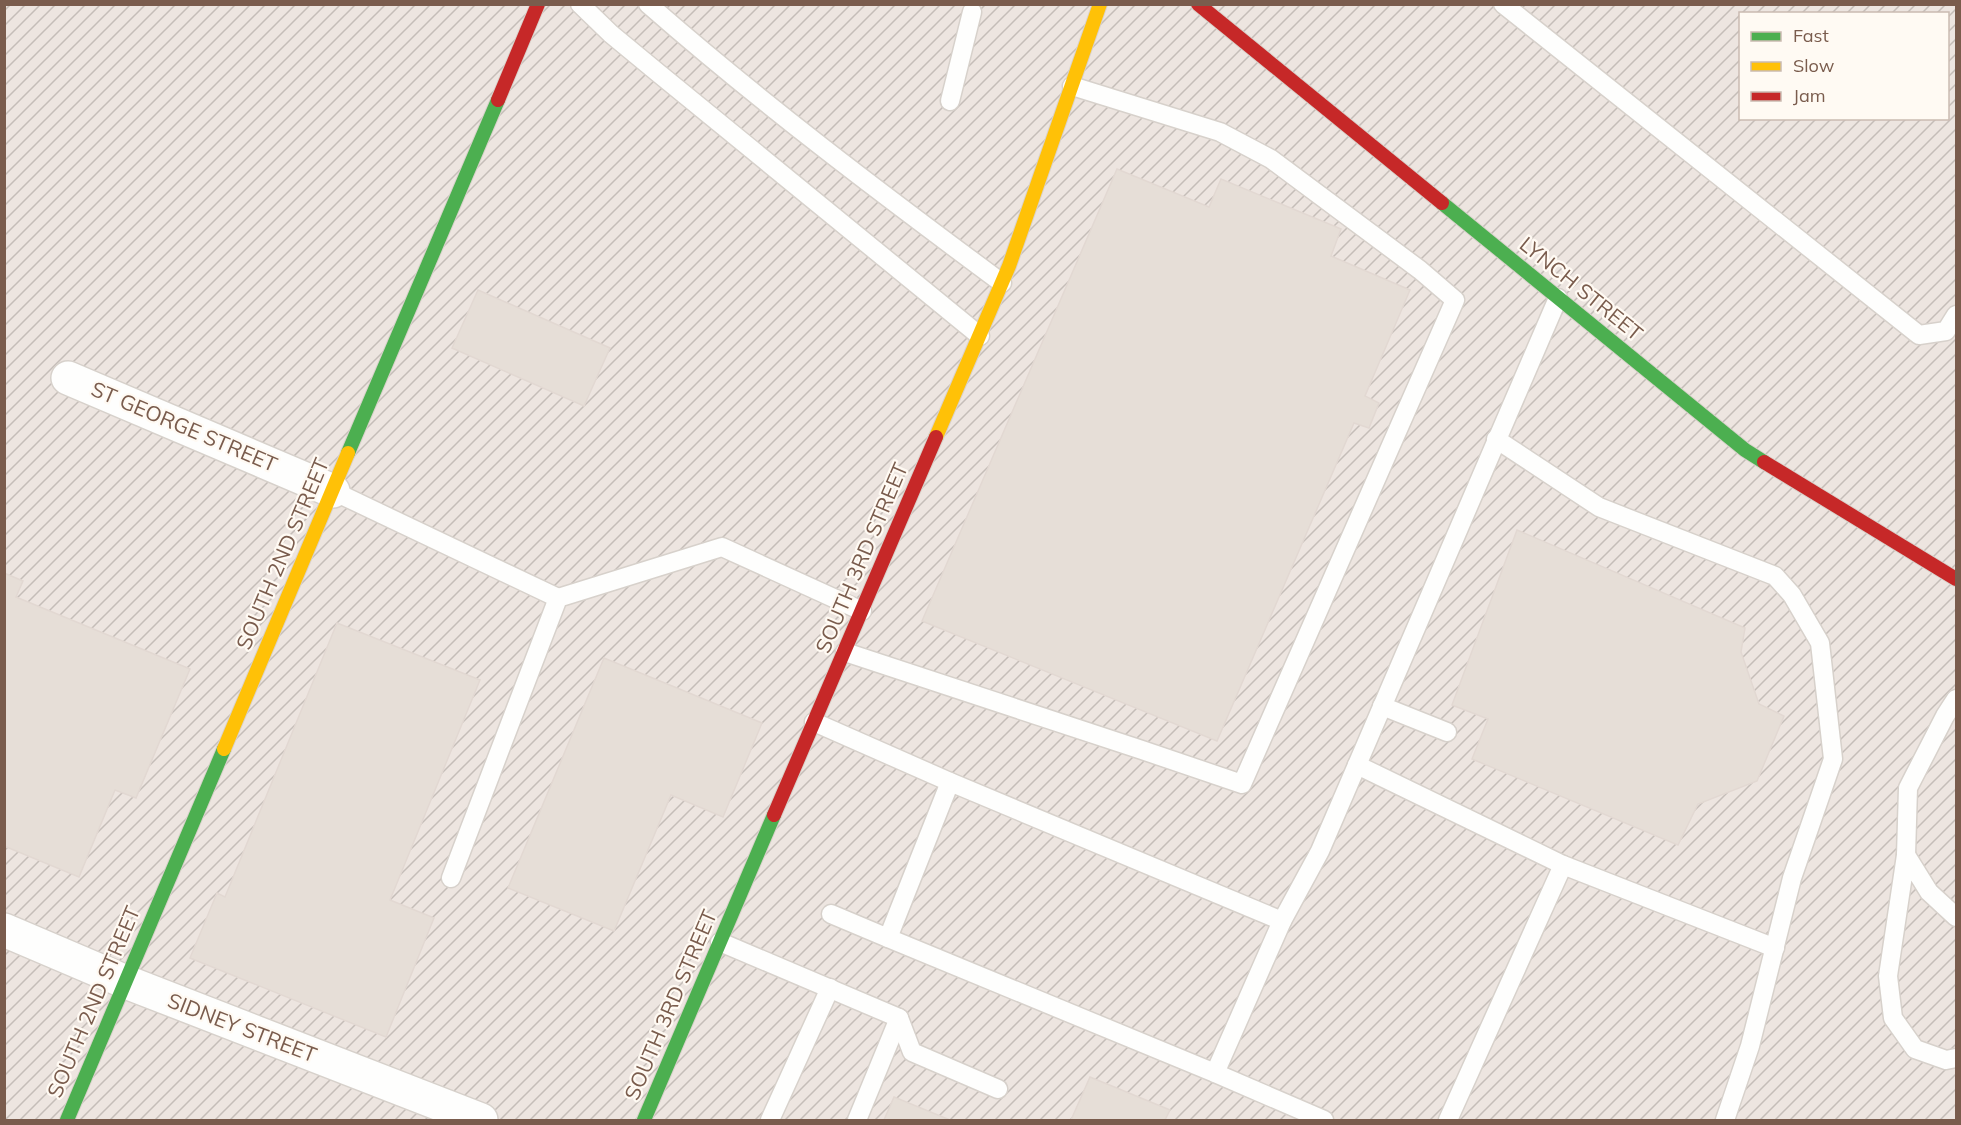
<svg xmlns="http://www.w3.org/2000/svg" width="1961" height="1125" font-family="Mulish,sans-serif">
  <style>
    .industrial { fill: url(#industrial-furrows); fill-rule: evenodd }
    .building { fill: #e6ded7; stroke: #e2d8d2; stroke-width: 1.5 }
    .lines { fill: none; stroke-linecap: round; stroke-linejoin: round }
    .lane-casing { stroke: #d7d1cb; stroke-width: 21 }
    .street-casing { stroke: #d7d1cb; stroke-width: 36 }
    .fast-casing { stroke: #d9d2cb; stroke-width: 16 }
    .slow-casing { stroke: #d9d2cb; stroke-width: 16 }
    .jam-casing { stroke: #d9d2cb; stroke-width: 16 }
    .lane { stroke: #fefefd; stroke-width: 18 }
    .street { stroke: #fefefd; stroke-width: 33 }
    .fast { stroke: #4caf50; stroke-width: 14 }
    .slow { stroke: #ffc107; stroke-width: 14 }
    .jam { stroke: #c62828; stroke-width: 14 }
    .labels { text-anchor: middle; stroke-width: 4.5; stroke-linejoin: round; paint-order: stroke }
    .street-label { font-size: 21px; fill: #7a5c4d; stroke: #fffaf3 }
  </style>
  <defs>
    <pattern id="industrial-furrows" width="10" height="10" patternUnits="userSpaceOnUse" patternTransform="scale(1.5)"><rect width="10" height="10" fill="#ede5e0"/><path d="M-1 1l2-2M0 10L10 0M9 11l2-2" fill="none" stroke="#c5bdb8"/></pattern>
  </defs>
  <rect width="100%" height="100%" fill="#f9f5f0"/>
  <path class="industrial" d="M 5,5 L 1956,5 L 1956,1120 L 5,1120 ZM 1740,14 L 1948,14 L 1948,118 L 1740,118 Z"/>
  <g class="building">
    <polygon points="1117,169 1209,207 1221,179 1341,229 1331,256 1410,290 1365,396 1379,403 1369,428 1354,423 1217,741 922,621"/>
    <polygon points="478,290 610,348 584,406 452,348"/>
    <polygon points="1517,530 1745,628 1741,652 1759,704 1784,716 1757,781 1698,804 1678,845 1472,759 1488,719 1452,705"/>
    <polygon points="4,573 23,581 16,597 190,669 136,798 115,790 79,877 4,846"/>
    <polygon points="337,623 480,680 390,900 434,918 386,1037 190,958 217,893 225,897"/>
    <polygon points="604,658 762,723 723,817 671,795 614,931 508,888"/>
    <polygon points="1090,1077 1170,1110 1165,1120 1071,1120"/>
    <polygon points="894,1097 950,1120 884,1120"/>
  </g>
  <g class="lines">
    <defs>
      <g id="lane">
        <polyline points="580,4 611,34 657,72 980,336"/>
        <path d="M 648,4 C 761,103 882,194 1002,283"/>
        <polyline points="1503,4 1919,335 1946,331 1956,315"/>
        <polyline points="950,101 972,12"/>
        <polyline points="1496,439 1599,507 1775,576 1792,595 1820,643 1833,759 1792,878 1750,1046 1725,1120"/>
        <polyline points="333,491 558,598"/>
        <polyline points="845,652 1142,750 1242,784 1455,300 1420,270 1271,159 1220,132 1072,86"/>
        <polyline points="1382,706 1447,732"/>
        <polyline points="814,722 950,782 1282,921 1320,851 1558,298"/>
        <polyline points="1357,765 1563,865"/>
        <polyline points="950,782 888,938 1215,1073 1282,921"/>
        <polyline points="1906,855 1908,788 1945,716 1956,699"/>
        <polyline points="451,878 558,598 722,547 862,611"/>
        <polyline points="831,914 888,938"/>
        <polyline points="1956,917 1929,892 1906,855 1888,976 1893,1018 1915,1049 1946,1060 1956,1058"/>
        <polyline points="720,942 899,1018 912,1052 998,1089"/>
        <polyline points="1215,1073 1324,1120"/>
        <polyline points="770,1120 830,988"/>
        <polyline points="857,1120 899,1018"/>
        <polyline points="1448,1120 1563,865 1775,948"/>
      </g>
      <g id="street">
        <polyline points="68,378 333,491"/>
        <polyline points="4,930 126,982 481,1120"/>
      </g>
      <g id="fast">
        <polyline points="1442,203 1745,450 1764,462"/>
        <polyline points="348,453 498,100"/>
        <polyline points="67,1120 224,749"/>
        <polyline points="644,1120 774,815"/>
      </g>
      <g id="slow">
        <polyline points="936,437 1009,266 1100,4"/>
        <polyline points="224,749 348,453"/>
      </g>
      <g id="jam">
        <polyline points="1198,4 1442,203"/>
        <polyline points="498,100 538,4"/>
        <polyline points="1764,462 1956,579"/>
        <polyline points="774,815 936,437"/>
      </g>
    </defs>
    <use href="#lane" class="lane-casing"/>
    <use href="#street" class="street-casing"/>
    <use href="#fast" class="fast-casing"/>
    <use href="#slow" class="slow-casing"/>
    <use href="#jam" class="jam-casing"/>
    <use href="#lane" class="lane"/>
    <use href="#street" class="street"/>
    <use href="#fast" class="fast"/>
    <use href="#slow" class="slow"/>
    <use href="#jam" class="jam"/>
  </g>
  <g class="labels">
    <g class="street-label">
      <text transform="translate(1581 289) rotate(39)" y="7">LYNCH STREET</text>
      <text transform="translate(184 427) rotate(23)" y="7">ST GEORGE STREET</text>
      <text transform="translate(283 554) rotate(-67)" y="7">SOUTH 2ND STREET</text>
      <text transform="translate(862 558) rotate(-67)" y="7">SOUTH 3RD STREET</text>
      <text transform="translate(94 1002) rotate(-67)" y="7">SOUTH 2ND STREET</text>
      <text transform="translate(671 1005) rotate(-67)" y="7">SOUTH 3RD STREET</text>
      <text transform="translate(242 1028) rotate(21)" y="7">SIDNEY STREET</text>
    </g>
  </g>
  <rect width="1961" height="1125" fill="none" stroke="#7a5c4d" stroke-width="12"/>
  <rect x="1739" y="12" width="210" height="108" fill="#fffaf3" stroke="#cabbb1" stroke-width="1.5"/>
  <rect x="1751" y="32" width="30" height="9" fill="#4caf50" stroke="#cabbb1" stroke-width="1.5"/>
  <text x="1793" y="42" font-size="18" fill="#7a5c4d">Fast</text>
  <rect x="1751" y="62" width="30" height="9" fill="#ffc107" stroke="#cabbb1" stroke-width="1.5"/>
  <text x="1793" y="72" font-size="18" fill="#7a5c4d">Slow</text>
  <rect x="1751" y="92" width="30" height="9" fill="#c62828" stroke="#cabbb1" stroke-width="1.5"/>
  <text x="1793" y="102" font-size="18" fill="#7a5c4d">Jam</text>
</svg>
